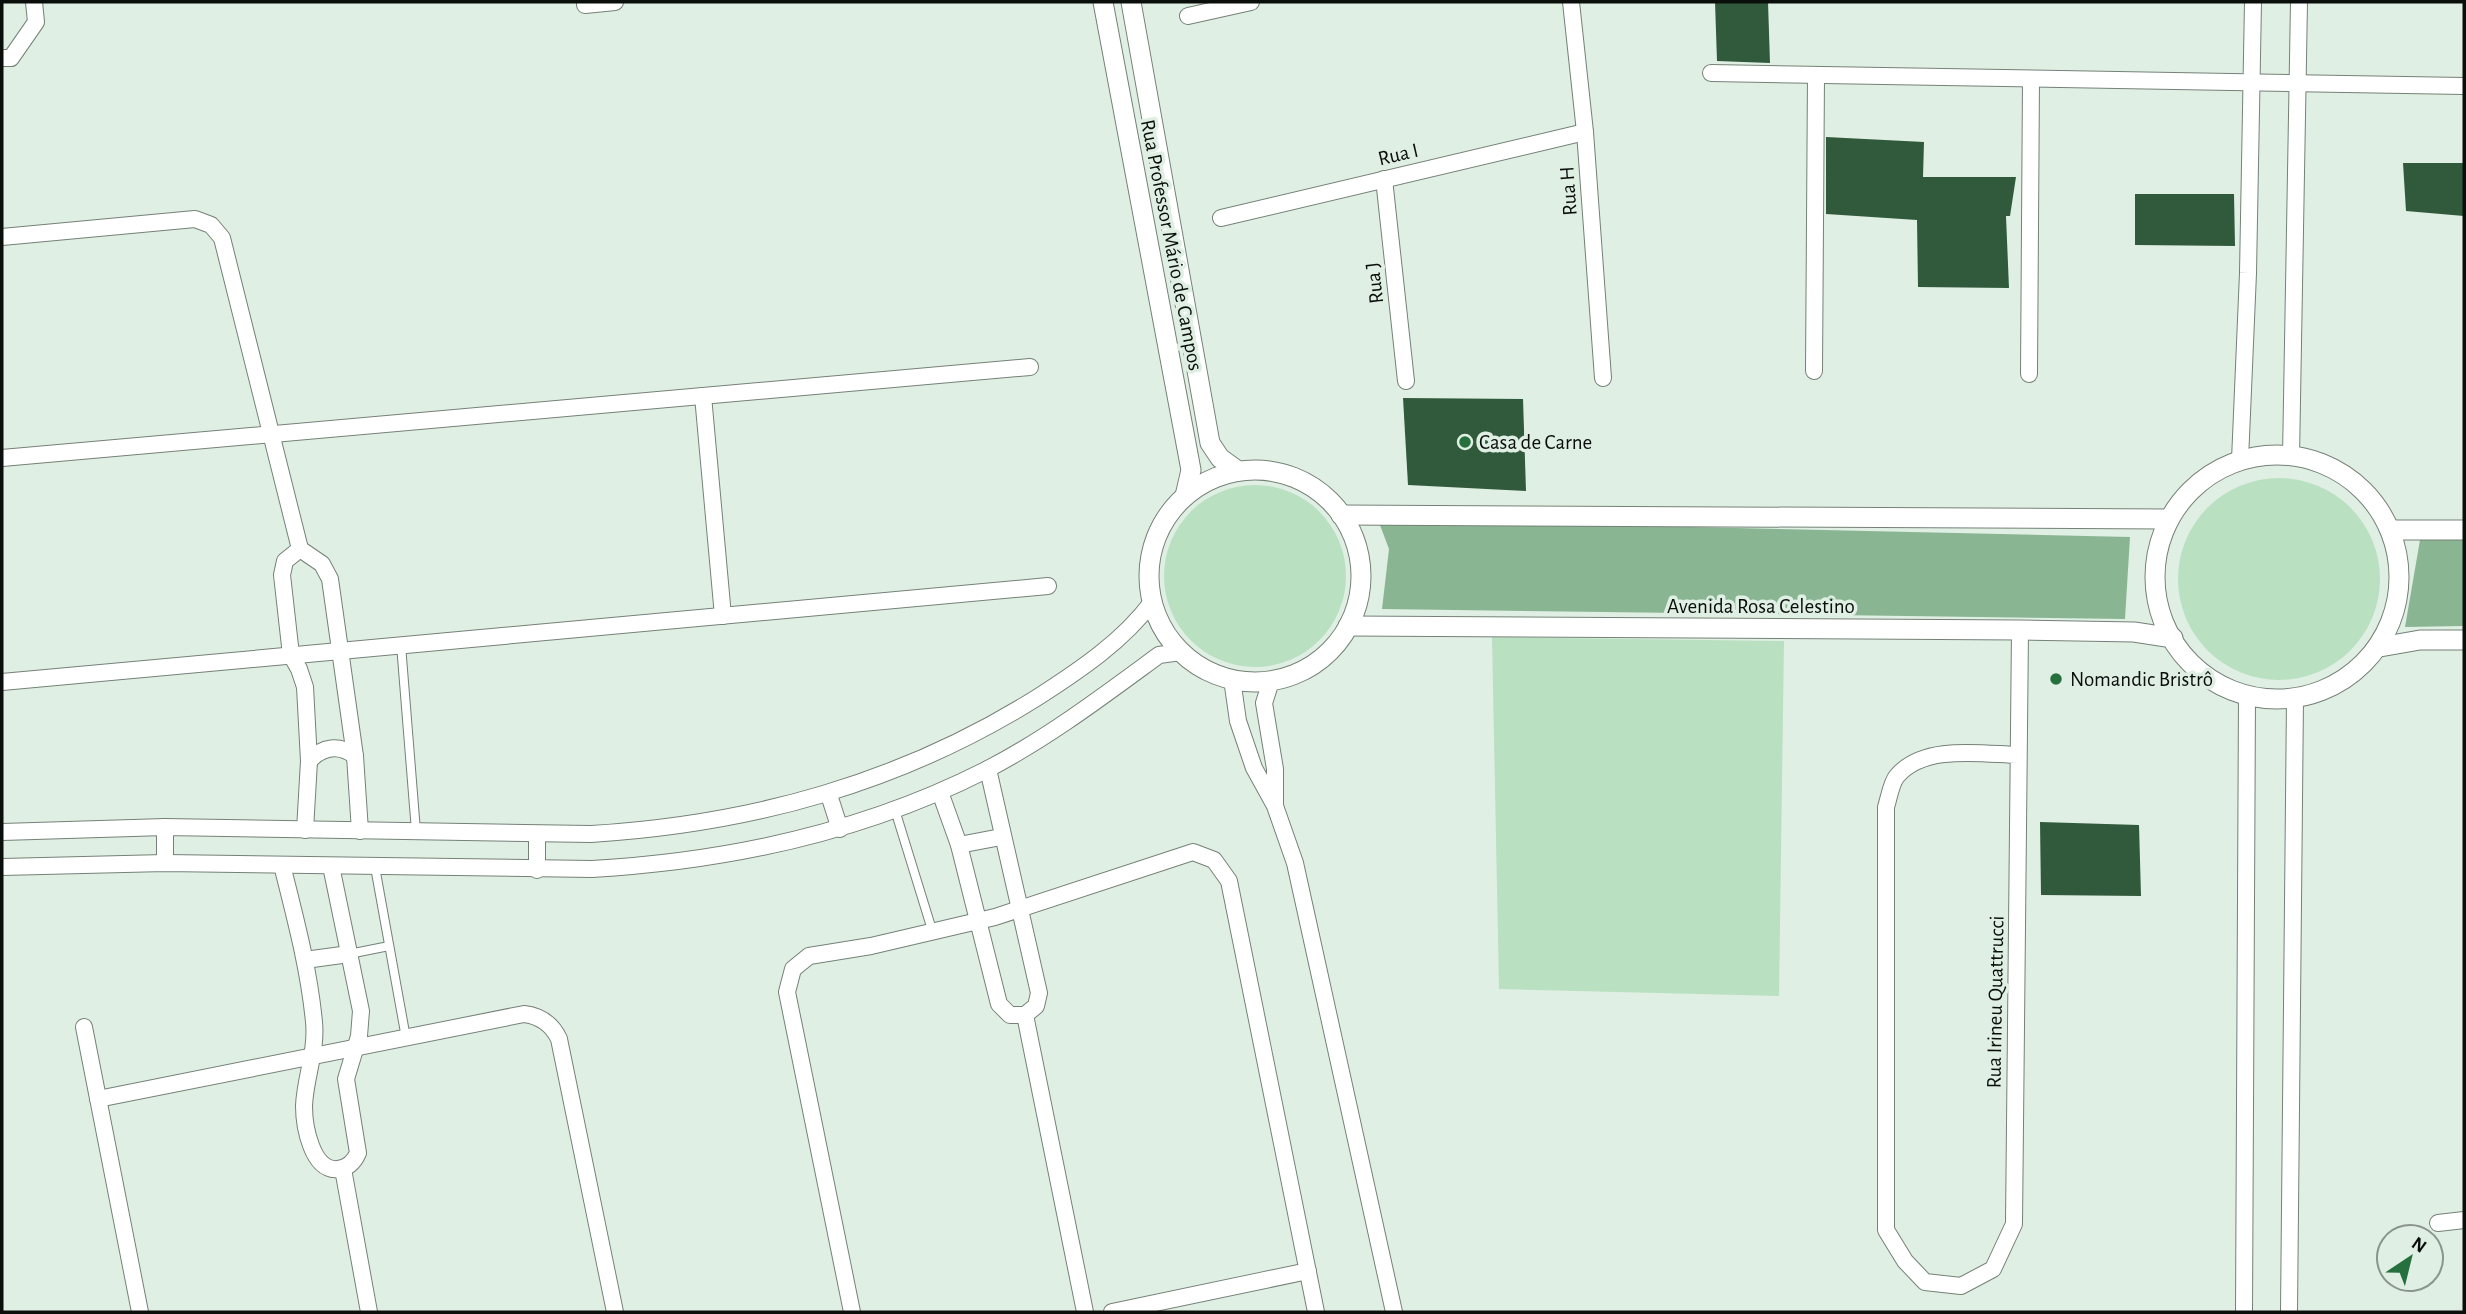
<svg xmlns="http://www.w3.org/2000/svg" width="2466" height="1314" font-family="'Alegreya Sans',sans-serif">
  <style>
    .green { fill: #bae0c2 }
    .forest { fill: #8ab593 }
    .building { fill: #315a3c }
    .lines { fill: none; stroke-linecap: round; stroke-linejoin: round }
    .service-casing { stroke: #758177; stroke-width: 10 }
    .minor-casing { stroke: #758177; stroke-width: 18 }
    .tertiary-casing { stroke: #758177; stroke-width: 21 }
    .service { stroke: #fff; stroke-width: 8 }
    .minor { stroke: #fff; stroke-width: 16 }
    .tertiary { stroke: #fff; stroke-width: 19 }
    .poi-dot { fill: #25703e; stroke: #e0efe3; stroke-width: 2.5 }
    .labels { text-anchor: middle; stroke-width: 7; stroke-linejoin: round; paint-order: stroke }
    .street-label { font-size: 21px; fill: #0a0f0b; stroke: #e0efe3 }
    .poi-label { font-size: 21px; fill: #0a0f0b; stroke: #e0efe3; text-anchor: start }
  </style>
  <rect width="100%" height="100%" fill="#e0efe3"/>
  <g class="green">
    <circle cx="2279" cy="579" r="101"/>
    <circle cx="1255" cy="576" r="91"/>
    <polygon points="1492,637 1784,641 1779,996 1499,989"/>
  </g>
  <g class="forest">
    <polygon points="1378,520 2130,537 2125,619 1382,609 1389,549"/>
    <polygon points="2420,540 2464,540 2464,626 2405,627"/>
  </g>
  <g class="building">
    <polygon points="1715,2 1768,2 1770,63 1717,61"/>
    <polygon points="1826,137 1924,142 1923,177 2016,177 2010,216 2006,216 2009,288 1918,287 1917,220 1826,214"/>
    <polygon points="2403,163 2464,163 2464,216 2406,211"/>
    <polygon points="2135,194 2234,194 2235,246 2135,245"/>
    <polygon points="1403,398 1523,399 1526,491 1408,485"/>
    <polygon points="2040,822 2139,825 2141,896 2041,895"/>
  </g>
  <g class="lines">
    <defs>
      <g id="service">
        <polyline points="401,645 416,831"/>
        <polyline points="895,810 933,933"/>
        <polyline points="375,867 406,1038"/>
        <polyline points="349,954 389,946"/>
      </g>
      <g id="minor">
        <polyline points="585,2 585,5 615,2"/>
        <polyline points="1571,2 1585,132 1603,378"/>
        <polyline points="1188,16 1251,2"/>
        <polyline points="2,58 11,58 36,22 34,2"/>
        <polyline points="1711,73 2464,86"/>
        <polyline points="1384,179 1406,381"/>
        <polyline points="1221,218 1585,132"/>
        <polyline points="2,237 195,219 211,225 222,238 300,549"/>
        <polyline points="1814,371 1816,75"/>
        <polyline points="2029,374 2031,79"/>
        <polyline points="703,396 723,616"/>
        <polyline points="2291,457 2299,2"/>
        <polyline points="2,458 1030,367"/>
        <polyline points="2240,460 2248,273 2253,2"/>
        <polyline points="300,549 322,564 330,579 355,756 360,831"/>
        <polyline points="300,549 285,561 282,575 291,655 299,669 305,687 309,761 305,830"/>
        <polyline points="1232,679 1238,721 1254,768 1275,806 1295,863 1394,1312"/>
        <polyline points="1271,681 1264,703 1275,769 1275,803"/>
        <polyline points="2,682 1048,586"/>
        <path d="M 2018,755 C 1982,754 1924,744 1897,776 C 1891,783 1889,798 1886,807 L 1886,1230 L 1905,1261 L 1925,1282 L 1961,1286 L 1993,1269 L 2014,1224 L 2020,630"/>
        <path d="M 309,761 C 323,746 339,744 355,756"/>
        <polyline points="940,792 959,845 999,1004 1010,1015 1025,1015 1036,1006 1039,993 988,769"/>
        <polyline points="829,795 840,829"/>
        <path d="M 2,832 L 165,827 L 591,834 C 752,824 901,783 1038,697 C 1080,670 1123,641 1152,602"/>
        <polyline points="537,834 537,870"/>
        <polyline points="959,845 1001,837"/>
        <polyline points="165,863 165,827"/>
        <path d="M 282,865 C 295,917 309,969 314,1022 C 317,1051 305,1078 304,1106 C 304,1126 312,1172 338,1169 C 348,1168 354,1162 358,1153 L 346,1079 L 359,1036 L 361,1011 L 331,866"/>
        <path d="M 2,867 L 165,863 L 592,869 C 729,861 862,833 986,770 C 1048,738 1103,696 1159,655 L 1181,652"/>
        <polyline points="305,960 349,954"/>
        <polyline points="1025,1015 1085,1312"/>
        <polyline points="84,1027 140,1312"/>
        <path d="M 98,1099 L 524,1014 C 541,1016 552,1024 559,1039 L 615,1312"/>
        <polyline points="343,1169 369,1312"/>
        <polyline points="2438,1223 2464,1220"/>
        <polyline points="852,1312 787,992 793,969 809,956 871,946 995,917 1193,852 1214,860 1229,881 1316,1312"/>
        <polyline points="1112,1312 1308,1271"/>
        <polyline points="2244,1312 2247,695"/>
        <polyline points="2289,1312 2295,698"/>
      </g>
      <g id="tertiary">
        <polyline points="1103,2 1191,470 1185,496"/>
        <polyline points="1131,2 1210,443 1220,458 1238,471"/>
        <circle cx="2277" cy="577" r="122"/>
        <circle cx="1255" cy="576" r="106"/>
        <polyline points="1341,515 2166,519"/>
        <polyline points="2391,530 2464,530"/>
        <polyline points="1348,626 2020,630 2134,632 2173,638"/>
        <polyline points="2380,647 2420,640 2464,640"/>
      </g>
    </defs>
    <use href="#service" class="service-casing"/>
    <use href="#minor" class="minor-casing"/>
    <use href="#tertiary" class="tertiary-casing"/>
    <use href="#service" class="service"/>
    <use href="#minor" class="minor"/>
    <use href="#tertiary" class="tertiary"/>
  </g>
  <g class="poi-dot">
    <circle cx="1465" cy="442" r="7"/>
    <circle cx="2056" cy="679" r="7"/>
  </g>
  <g class="labels">
    <g class="street-label">
      <text transform="translate(1398 154) rotate(-13)" y="7">Rua I</text>
      <text transform="translate(1568 191) rotate(-94)" y="7">Rua H</text>
      <text transform="translate(1172 245) rotate(79)" y="7">Rua Professor Mário de Campos</text>
      <text transform="translate(1374 283) rotate(-96)" y="7">Rua J</text>
      <text x="1761" y="613">Avenida Rosa Celestino</text>
      <text transform="translate(1995 1002) rotate(-89)" y="7">Rua Irineu Quattrucci</text>
    </g>
    <g class="poi-label">
      <text x="1479" y="449">Casa de Carne</text>
      <text x="2070" y="686">Nomandic Bristrô</text>
    </g>
  </g>
  <rect width="2466" height="1314" fill="none" stroke="#0a0f0b" stroke-width="7"/>
  <g transform="translate(2410 1258) rotate(35)"><circle r="33" fill="#e0efe3" stroke="#8a958d" stroke-width="2"/>
  <path d="M0-5L12 26L0 18L-12 26Z" fill="#25703e"/>
  <text y="-10" font-size="19" font-weight="bold" text-anchor="middle" fill="#0a0f0b">N</text>
  </g>
</svg>
